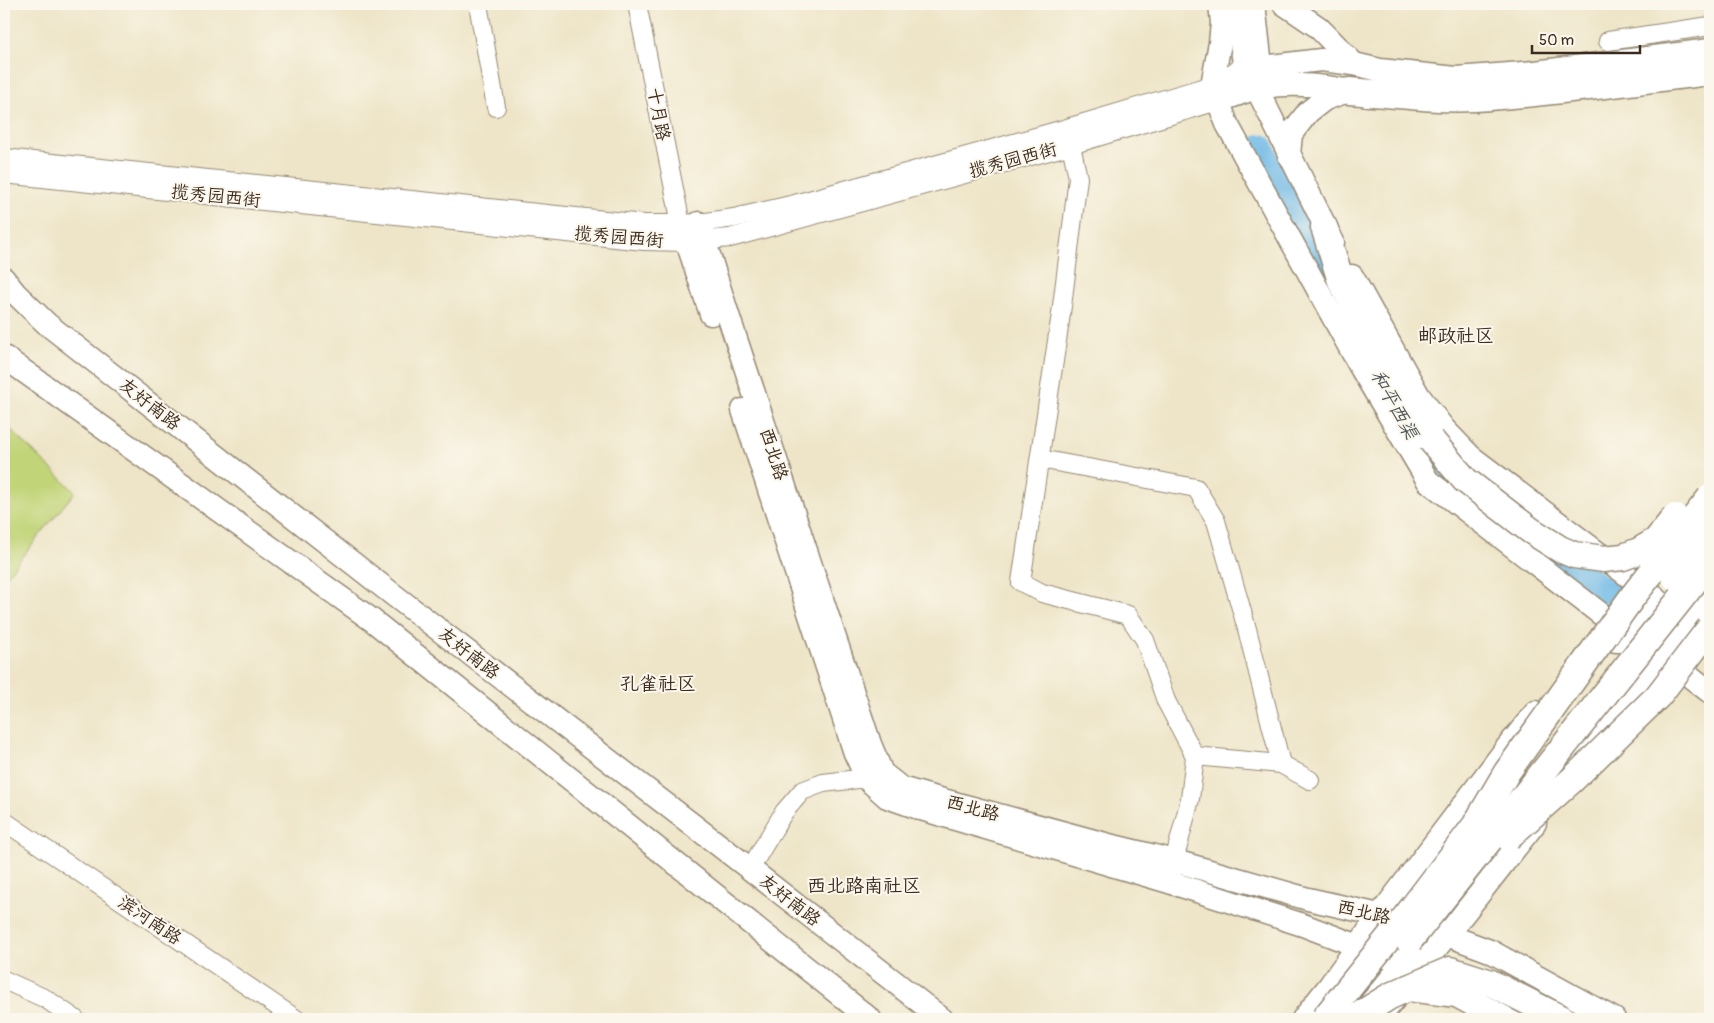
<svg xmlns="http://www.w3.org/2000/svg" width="1714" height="1023" font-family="Pangolin,'LXGW WenKai TC',sans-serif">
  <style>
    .green { fill: #c1d477; stroke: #7e7f4a }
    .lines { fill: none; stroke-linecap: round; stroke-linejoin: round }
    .river { stroke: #6db8e6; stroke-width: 26 }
    .minor-casing { stroke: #948873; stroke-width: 20 }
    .major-casing { stroke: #948873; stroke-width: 25 }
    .highway-casing { stroke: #948873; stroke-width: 29 }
    .minor { stroke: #fff; stroke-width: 18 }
    .major { stroke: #fff; stroke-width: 22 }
    .highway { stroke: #fff; stroke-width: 26 }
    .highway-bridge-casing { stroke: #948873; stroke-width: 29; stroke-linecap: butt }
    .highway-bridge { stroke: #fff; stroke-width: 26 }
    .labels { text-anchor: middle; stroke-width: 4; stroke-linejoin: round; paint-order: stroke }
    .street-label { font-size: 18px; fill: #3b2a1e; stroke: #fbf7ec }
    .neighbourhood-label { font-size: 19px; fill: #3b2a1e; stroke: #fbf7ec }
    .water-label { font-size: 19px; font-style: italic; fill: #4a555a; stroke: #fbf7ec }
  </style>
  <rect width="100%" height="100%" fill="#fbf7ec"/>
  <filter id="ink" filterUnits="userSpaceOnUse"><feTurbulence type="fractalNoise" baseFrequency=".02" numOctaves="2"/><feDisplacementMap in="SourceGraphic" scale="10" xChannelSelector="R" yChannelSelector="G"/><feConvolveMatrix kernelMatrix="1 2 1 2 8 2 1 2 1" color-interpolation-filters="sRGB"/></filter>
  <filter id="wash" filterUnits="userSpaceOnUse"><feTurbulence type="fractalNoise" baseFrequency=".0096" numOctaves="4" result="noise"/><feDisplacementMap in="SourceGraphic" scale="20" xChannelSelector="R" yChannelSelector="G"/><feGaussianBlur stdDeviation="1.12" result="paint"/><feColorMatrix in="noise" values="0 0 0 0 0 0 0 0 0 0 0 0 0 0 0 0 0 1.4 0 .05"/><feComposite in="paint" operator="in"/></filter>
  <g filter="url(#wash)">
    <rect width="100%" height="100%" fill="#eee5c8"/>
    <polygon class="green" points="6,425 75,492 4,579 4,426"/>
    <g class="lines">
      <g class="river">
        <polyline points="1261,147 1339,298"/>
        <polyline points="1406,428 1438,469 1469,492"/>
        <polyline points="1545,547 1608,593"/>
      </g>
    </g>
  </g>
  <g filter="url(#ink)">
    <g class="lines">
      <defs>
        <g id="minor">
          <polyline points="478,4 496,107"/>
          <polyline points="637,4 681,224"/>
          <polyline points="1608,41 1710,26"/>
          <polyline points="1071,145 1078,178 1061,314 1021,582 1042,593 1128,615 1145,640 1166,701 1195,756 1190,799 1171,873"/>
          <polyline points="4,158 644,224 681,224 699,223 734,218 795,204 1064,129 1212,85"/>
          <polyline points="4,174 644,241 687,242 730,238 1071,145 1218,101"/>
          <polyline points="1040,459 1196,488 1216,521 1247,629 1281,764"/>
          <polyline points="1195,756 1281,764 1310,780"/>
          <polyline points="4,821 296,1019"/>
          <polyline points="750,869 784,812 802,791 823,783 858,779 879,779"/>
          <polyline points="4,980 46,999 75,1019"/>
        </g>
        <g id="major">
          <path d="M 1220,4 L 1222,23 L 1220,43 L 1212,85 L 1227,124 L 1361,368 L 1428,481 L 1610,621 C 1646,641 1678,667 1710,692"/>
          <polyline points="1235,4 1245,69 1254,79"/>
          <polyline points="1254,4 1261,66 1261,97 1333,242"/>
          <polyline points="1284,4 1318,27 1354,64"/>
          <polyline points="1212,85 1245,69 1321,60 1354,64 1380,70 1456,78 1535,72 1710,50"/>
          <path d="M 1218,101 C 1233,97 1248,89 1263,87 C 1298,82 1333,86 1367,95"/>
          <polyline points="1289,155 1291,134 1308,112 1325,99 1348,91"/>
          <polyline points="699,223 728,315 870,744 882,773 901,788 925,795 1113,846 1175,861 1308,899 1397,919 1447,935 1490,951 1614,1019"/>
          <polyline points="681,224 711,314"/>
          <polyline points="1352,276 1419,396 1444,429 1470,456 1639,584 1683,624"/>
          <polyline points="4,279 16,294 47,324 391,593 750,869 942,1019"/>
          <polyline points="4,357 372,620 870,1019"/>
          <polyline points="743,410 855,753 867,779 887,797 921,809 1169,882 1303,925 1447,980"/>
          <polyline points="1616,641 1652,594"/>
          <polyline points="1603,737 1687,628"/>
          <polyline points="1549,784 1606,713"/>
          <polyline points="1487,1000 1526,1019"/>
          <polyline points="1369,1005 1413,952"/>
          <polyline points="1303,1019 1330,985 1380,915 1505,750 1536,712"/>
          <polyline points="1378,1019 1447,935 1535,823"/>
        </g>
        <g id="highway">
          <path d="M 1349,91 C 1391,94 1433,100 1475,98 C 1554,93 1632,81 1710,72"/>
          <polyline points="1324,227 1341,281 1399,396 1413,418 1431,440"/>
          <polyline points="1687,628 1710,599"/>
        </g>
      </defs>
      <use href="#minor" class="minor-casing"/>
      <use href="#major" class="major-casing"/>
      <use href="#highway" class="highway-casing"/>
      <use href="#minor" class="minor"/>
      <use href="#major" class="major"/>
      <use href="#highway" class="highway"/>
      <defs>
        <g id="highway-bridge">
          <polyline points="1431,440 1465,480 1530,530 1560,549 1574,555 1604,559 1623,557 1639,551 1656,541 1675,517"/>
          <polyline points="1675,577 1710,533"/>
          <polyline points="1508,837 1572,780 1658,696 1710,628"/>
          <polyline points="1409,941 1710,562"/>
          <polyline points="1408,988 1450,970 1491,983 1562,1019"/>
          <polyline points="1324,1019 1411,910 1475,826 1507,772 1587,660 1633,596 1710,498"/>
          <polyline points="1353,1019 1390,996 1408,988 1457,994 1503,1019"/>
        </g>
      </defs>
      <use href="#highway-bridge" class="highway-bridge-casing"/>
      <use href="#highway-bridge" class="highway-bridge"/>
    </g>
  </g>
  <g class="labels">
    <g class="street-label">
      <text transform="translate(659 114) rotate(79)" y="6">十月路</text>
      <text transform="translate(1013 160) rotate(-15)" y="6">揽秀园西街</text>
      <text transform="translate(216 196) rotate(6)" y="6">揽秀园西街</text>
      <text transform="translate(619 237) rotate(5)" y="6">揽秀园西街</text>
      <text transform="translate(150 404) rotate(38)" y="6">友好南路</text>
      <text transform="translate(774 454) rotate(72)" y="6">西北路</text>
      <text transform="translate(469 653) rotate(38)" y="6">友好南路</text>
      <text transform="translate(973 808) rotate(15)" y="6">西北路</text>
      <text transform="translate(790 900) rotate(38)" y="6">友好南路</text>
      <text transform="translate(1364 912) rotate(13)" y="6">西北路</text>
      <text transform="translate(150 920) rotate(34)" y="6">滨河南路</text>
    </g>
    <g class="neighbourhood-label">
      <text x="1456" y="342">邮政社区</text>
      <text x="658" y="690">孔雀社区</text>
      <text x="864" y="892">西北路南社区</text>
    </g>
    <g class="water-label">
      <text transform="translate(1395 404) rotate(61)" y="7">和平西渠</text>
    </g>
  </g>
  <rect width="1714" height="1023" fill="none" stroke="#fbf7ec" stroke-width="20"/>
  <path d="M1532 45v8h108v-8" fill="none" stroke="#3b2a1e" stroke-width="2.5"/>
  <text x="1539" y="45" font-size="15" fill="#3b2a1e" stroke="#fbf7ec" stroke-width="4" paint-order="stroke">50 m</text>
</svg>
